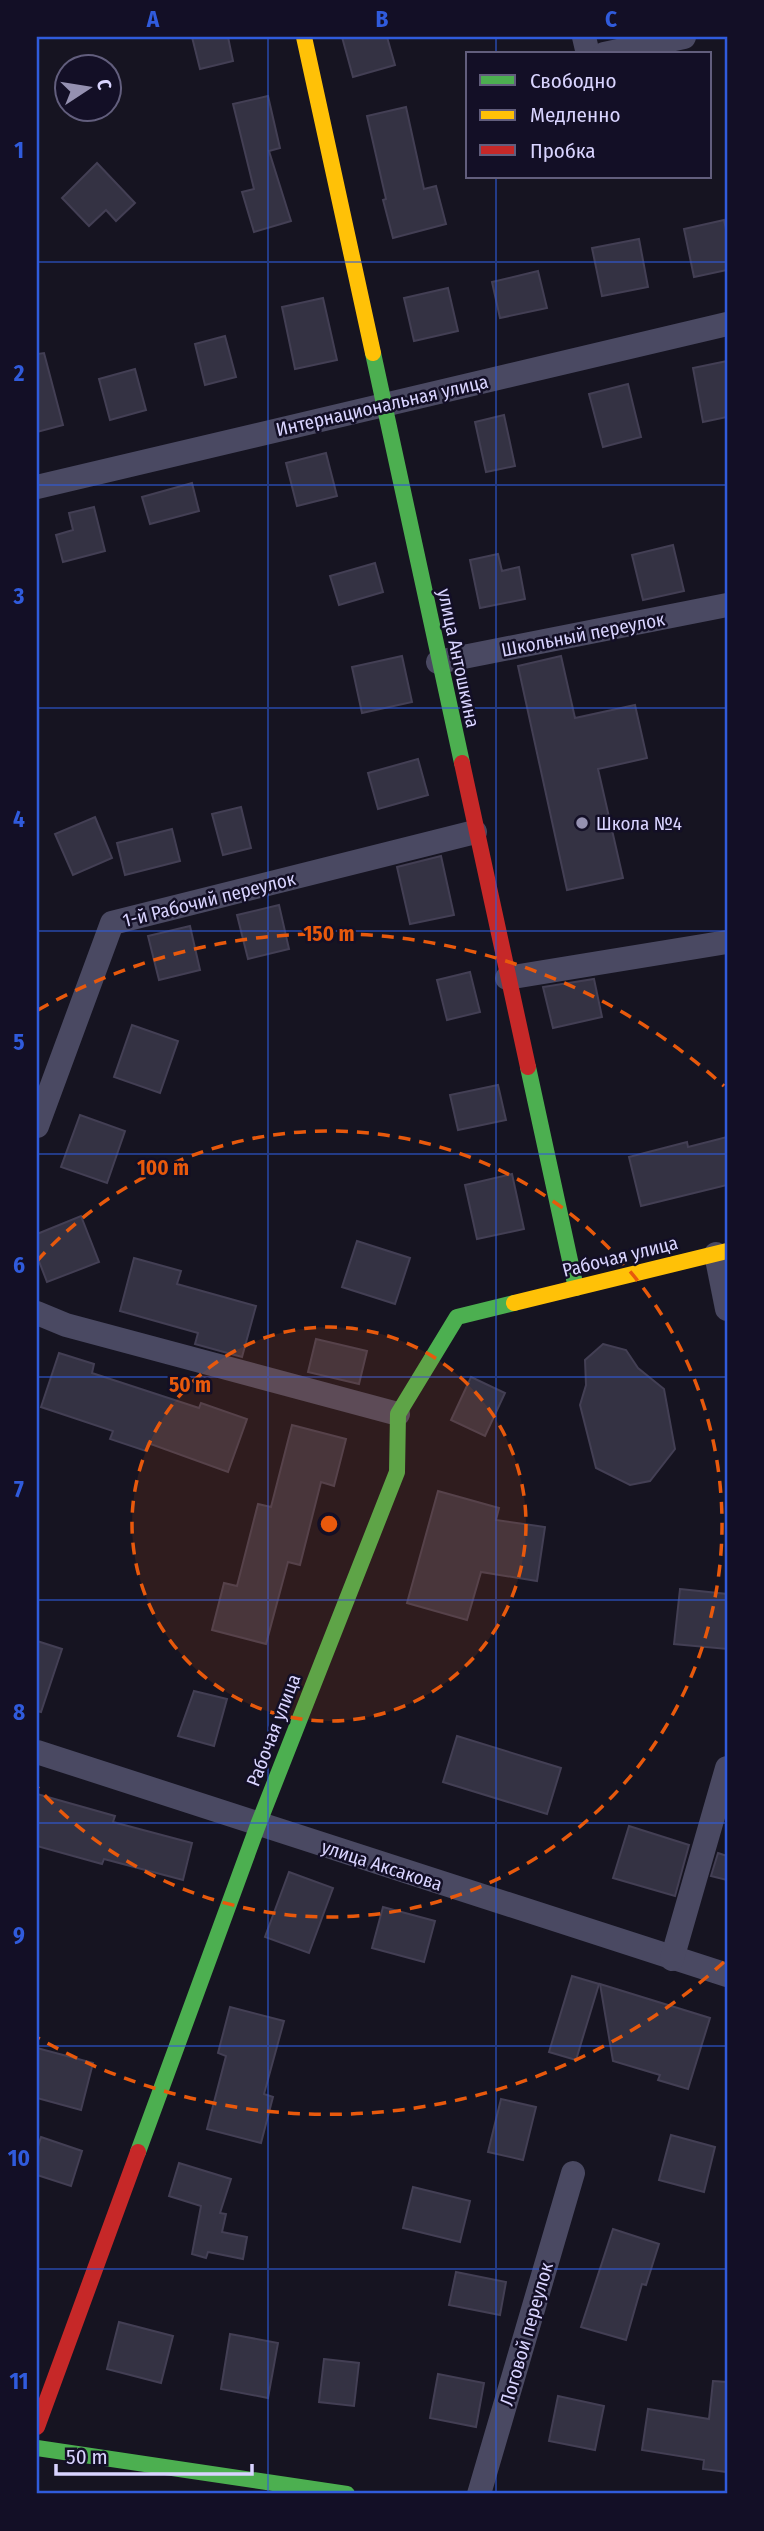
<svg xmlns="http://www.w3.org/2000/svg" width="764" height="2531" font-family="'Fira Sans Condensed',sans-serif">
  <style>
    .building { fill: #343243; stroke: #433f54; stroke-width: 2 }
    .lines { fill: none; stroke-linecap: round; stroke-linejoin: round }
    .street { stroke: #4a4962; stroke-width: 24 }
    .fast { stroke: #4caf50; stroke-width: 16 }
    .slow { stroke: #ffc107; stroke-width: 16 }
    .jam { stroke: #c62828; stroke-width: 16 }
    .grid { fill: none; stroke: #305bdc; stroke-width: 2; stroke-opacity: 0.55 }
    .ring { fill: none; stroke: #e8590c; stroke-width: 3.5; stroke-dasharray: 12 9 }
    .poi-dot { fill: #9591b1; stroke: #130f26; stroke-width: 2.5 }
    .labels { text-anchor: middle; stroke-width: 5; stroke-linejoin: round; paint-order: stroke }
    .street-label { font-size: 19px; fill: #d9d4ff; stroke: #130f26 }
    .poi-label { font-size: 19px; fill: #d9d4ff; stroke: #130f26; text-anchor: start }
    .centre { fill: #e8590c; stroke: #130f26; stroke-width: 3.5 }
    .ring-label { font-size: 21px; text-anchor: middle; font-weight: bold; fill: #e8590c; stroke: #130f26; stroke-width: 5; stroke-linejoin: round; paint-order: stroke }
    .neatline { fill: none; stroke: #305bdc; stroke-width: 2.5 }
    .grid-label { font-size: 23px; text-anchor: middle; font-weight: bold; fill: #305bdc }
  </style>
  <rect width="100%" height="100%" fill="#161421"/>
  <g class="building">
    <polygon points="192,37 228,37 233,61 200,69"/>
    <polygon points="342,37 387,37 395,65 353,77"/>
    <polygon points="268,96 280,148 269,151 291,221 254,232 242,192 254,189 233,104"/>
    <polygon points="406,107 424,189 436,186 446,224 393,238 383,200 386,199 367,116"/>
    <polygon points="97,163 135,203 116,221 106,210 89,226 62,198"/>
    <polygon points="724,220 727,234 727,270 694,277 684,229"/>
    <polygon points="639,239 648,287 602,296 592,248"/>
    <polygon points="538,271 547,308 500,318 492,282"/>
    <polygon points="448,288 458,331 414,341 404,298"/>
    <polygon points="323,298 337,360 295,369 282,307"/>
    <polygon points="225,336 236,377 205,385 195,344"/>
    <polygon points="44,353 63,425 37,432 37,354"/>
    <polygon points="727,361 727,417 703,422 693,368"/>
    <polygon points="135,369 146,410 110,420 99,379"/>
    <polygon points="628,384 641,437 603,447 589,394"/>
    <polygon points="504,415 515,466 486,472 475,422"/>
    <polygon points="326,453 337,496 297,506 286,463"/>
    <polygon points="192,483 199,511 150,524 142,497"/>
    <polygon points="94,507 105,551 63,562 56,535 73,530 69,513"/>
    <polygon points="673,545 684,591 643,600 632,555"/>
    <polygon points="498,554 502,571 519,567 525,599 480,608 470,560"/>
    <polygon points="375,563 383,592 339,605 330,576"/>
    <polygon points="402,656 412,702 362,713 352,667"/>
    <polygon points="561,656 575,718 635,705 647,758 598,769 623,878 567,890 518,666"/>
    <polygon points="418,759 428,795 378,809 368,773"/>
    <polygon points="241,807 251,848 223,855 212,814"/>
    <polygon points="95,817 112,858 73,875 55,834"/>
    <polygon points="172,829 180,861 125,875 117,843"/>
    <polygon points="441,856 454,915 410,924 397,867"/>
    <polygon points="279,905 289,949 248,959 237,915"/>
    <polygon points="190,926 200,970 159,980 148,936"/>
    <polygon points="470,972 480,1012 447,1020 437,980"/>
    <polygon points="594,979 602,1017 553,1028 543,987"/>
    <polygon points="132,1025 178,1041 160,1093 114,1077"/>
    <polygon points="498,1085 506,1120 458,1130 450,1095"/>
    <polygon points="80,1115 125,1131 107,1183 61,1167"/>
    <polygon points="727,1137 727,1185 641,1206 629,1157 687,1142 688,1147"/>
    <polygon points="512,1174 524,1229 477,1239 465,1185"/>
    <polygon points="81,1216 99,1262 47,1282 37,1256 37,1234"/>
    <polygon points="357,1241 410,1258 395,1304 342,1287"/>
    <polygon points="134,1258 181,1271 177,1284 256,1306 242,1357 195,1344 198,1333 120,1311"/>
    <polygon points="316,1339 367,1351 359,1384 308,1372"/>
    <polygon points="603,1344 626,1350 638,1368 664,1389 675,1449 650,1481 630,1485 596,1468 580,1405 586,1385 585,1360"/>
    <polygon points="59,1353 94,1364 92,1373 199,1408 201,1403 247,1419 228,1472 148,1443 146,1451 110,1439 113,1431 41,1407"/>
    <polygon points="471,1377 505,1393 485,1436 451,1420"/>
    <polygon points="292,1425 346,1439 334,1486 321,1482 300,1565 288,1562 266,1644 212,1630 224,1583 237,1586 258,1504 271,1507"/>
    <polygon points="438,1491 499,1508 496,1520 545,1527 537,1581 481,1572 467,1620 407,1603"/>
    <polygon points="680,1589 727,1594 727,1649 674,1644"/>
    <polygon points="37,1641 62,1649 41,1712 37,1711"/>
    <polygon points="194,1691 227,1699 214,1746 178,1736"/>
    <polygon points="457,1736 561,1768 547,1814 443,1782"/>
    <polygon points="37,1794 115,1816 113,1822 192,1843 183,1880 104,1859 102,1864 37,1846"/>
    <polygon points="629,1826 689,1845 675,1896 613,1878"/>
    <polygon points="718,1853 727,1856 727,1880 711,1876"/>
    <polygon points="289,1872 333,1888 309,1953 265,1937"/>
    <polygon points="383,1907 435,1921 424,1962 372,1948"/>
    <polygon points="572,1976 599,1984 576,2060 549,2052"/>
    <polygon points="600,1984 710,2018 688,2089 658,2080 660,2075 613,2061"/>
    <polygon points="230,2007 284,2021 264,2094 273,2097 261,2143 207,2129 226,2056 218,2053"/>
    <polygon points="37,2048 93,2063 81,2110 37,2098"/>
    <polygon points="501,2099 536,2107 523,2160 488,2152"/>
    <polygon points="671,2135 715,2147 704,2192 659,2180"/>
    <polygon points="41,2137 82,2151 71,2186 37,2175 37,2150"/>
    <polygon points="179,2163 231,2179 220,2213 226,2214 222,2232 247,2237 243,2259 208,2252 206,2258 192,2254 201,2206 169,2196"/>
    <polygon points="413,2187 470,2201 460,2242 403,2228"/>
    <polygon points="613,2229 659,2244 646,2285 642,2284 626,2340 581,2327"/>
    <polygon points="456,2272 506,2282 500,2315 449,2305"/>
    <polygon points="119,2322 173,2336 161,2383 107,2369"/>
    <polygon points="230,2334 278,2343 268,2398 221,2389"/>
    <polygon points="324,2359 359,2363 354,2406 319,2402"/>
    <polygon points="438,2374 484,2383 476,2427 430,2418"/>
    <polygon points="713,2381 727,2382 727,2472 703,2469 704,2460 642,2450 648,2409 709,2419"/>
    <polygon points="558,2396 604,2406 595,2450 549,2441"/>
  </g>
  <g class="lines">
    <g class="street">
      <polyline points="584,37 588,54"/>
      <polyline points="604,54 684,37"/>
      <polyline points="37,487 727,324"/>
      <polyline points="438,662 727,605"/>
      <polyline points="507,978 727,942"/>
      <polyline points="37,1126 112,923 475,832"/>
      <polyline points="716,1254 727,1309"/>
      <polyline points="37,1313 66,1325 398,1414"/>
      <polyline points="37,1752 727,1975"/>
      <polyline points="672,1959 727,1768"/>
      <polyline points="479,2494 573,2173"/>
    </g>
    <g class="fast">
      <polyline points="373,353 462,763"/>
      <polyline points="528,1067 576,1288"/>
      <polyline points="138,2152 258,1825 397,1472 398,1414 457,1317 514,1303"/>
      <polyline points="37,2448 347,2494"/>
    </g>
    <g class="slow">
      <polyline points="304,37 373,353"/>
      <polyline points="514,1303 727,1251"/>
    </g>
    <g class="jam">
      <polyline points="462,763 528,1067"/>
      <polyline points="37,2427 138,2152"/>
    </g>
  </g>
  <path class="grid" d="M 268,37 L 268,2494M 496,37 L 496,54M 496,177 L 496,2494M 37,262 L 727,262M 37,485 L 727,485M 37,708 L 727,708M 37,931 L 727,931M 37,1154 L 727,1154M 37,1377 L 727,1377M 37,1600 L 727,1600M 37,1823 L 727,1823M 37,2046 L 727,2046M 37,2269 L 727,2269"/>
  <circle cx="329" cy="1524" r="197" fill="#e8590c" fill-opacity=".12"/>
  <g class="ring">
    <circle cx="329" cy="1524" r="197"/>
    <path d="M37 1261A393 393 0 1 1 37 1787"/>
    <path d="M724 1962A590 590 0 0 1 38 2038M38 1010A590 590 0 0 1 724 1086"/>
  </g>
  <circle class="poi-dot" cx="582" cy="823" r="7"/>
  <g class="labels">
    <g class="street-label">
      <text transform="translate(382 405) rotate(-13)" y="7">Интернациональная улица</text>
      <text transform="translate(583 634) rotate(-11)" y="7">Школьный переулок</text>
      <text transform="translate(459 658) rotate(78)" y="7">улица Антошкина</text>
      <text transform="translate(209 899) rotate(-14)" y="7">1-й Рабочий переулок</text>
      <text transform="translate(620 1256) rotate(-14)" y="7">Рабочая улица</text>
      <text transform="translate(273 1730) rotate(-69)" y="7">Рабочая улица</text>
      <text transform="translate(382 1865) rotate(18)" y="7">улица Аксакова</text>
      <text transform="translate(526 2334) rotate(-74)" y="7">Логовой переулок</text>
    </g>
    <g class="poi-label">
      <text x="596" y="830">Школа №4</text>
    </g>
  </g>
  <circle cx="329" cy="1524" r="10" class="centre"/>
  <g class="ring-label">
    <text x="329" y="941">150 m</text>
    <text x="163" y="1175">100 m</text>
    <text x="190" y="1392">50 m</text>
  </g>
  <rect width="764" height="2531" fill="none" stroke="#130f26" stroke-width="77"/>
  <rect x="466" y="52" width="245" height="126" fill="#130f26" stroke="#625e7d" stroke-width="2"/>
  <rect x="480" y="75" width="35" height="10" fill="#4caf50" stroke="#625e7d" stroke-width="2"/>
  <text x="530" y="88" font-size="21" fill="#d9d4ff">Свободно</text>
  <rect x="480" y="110" width="35" height="10" fill="#ffc107" stroke="#625e7d" stroke-width="2"/>
  <text x="530" y="122" font-size="21" fill="#d9d4ff">Медленно</text>
  <rect x="480" y="145" width="35" height="10" fill="#c62828" stroke="#625e7d" stroke-width="2"/>
  <text x="530" y="158" font-size="21" fill="#d9d4ff">Пробка</text>
  <g transform="translate(88 88) rotate(78)"><circle r="33" fill="#130f26" stroke="#625e7d" stroke-width="2"/>
  <path d="M0-5L12 26L0 18L-12 26Z" fill="#9591b1"/>
  <text y="-10" font-size="19" font-weight="bold" text-anchor="middle" fill="#d9d4ff">С</text>
  </g>
  <path d="M56 2464v10h196v-10" fill="none" stroke="#d9d4ff" stroke-width="3.5"/>
  <text x="66" y="2464" font-size="21" fill="#d9d4ff" stroke="#130f26" stroke-width="5" paint-order="stroke">50 m</text>
  <rect x="38" y="38" width="688" height="2454" class="neatline"/>
  <g class="grid-label">
    <text x="153" y="27">A</text>
    <text x="382" y="27">B</text>
    <text x="611" y="27">C</text>
    <text x="19" y="158">1</text>
    <text x="19" y="381">2</text>
    <text x="19" y="604">3</text>
    <text x="19" y="827">4</text>
    <text x="19" y="1050">5</text>
    <text x="19" y="1273">6</text>
    <text x="19" y="1497">7</text>
    <text x="19" y="1720">8</text>
    <text x="19" y="1943">9</text>
    <text x="19" y="2166">10</text>
    <text x="19" y="2389">11</text>
  </g>
</svg>
